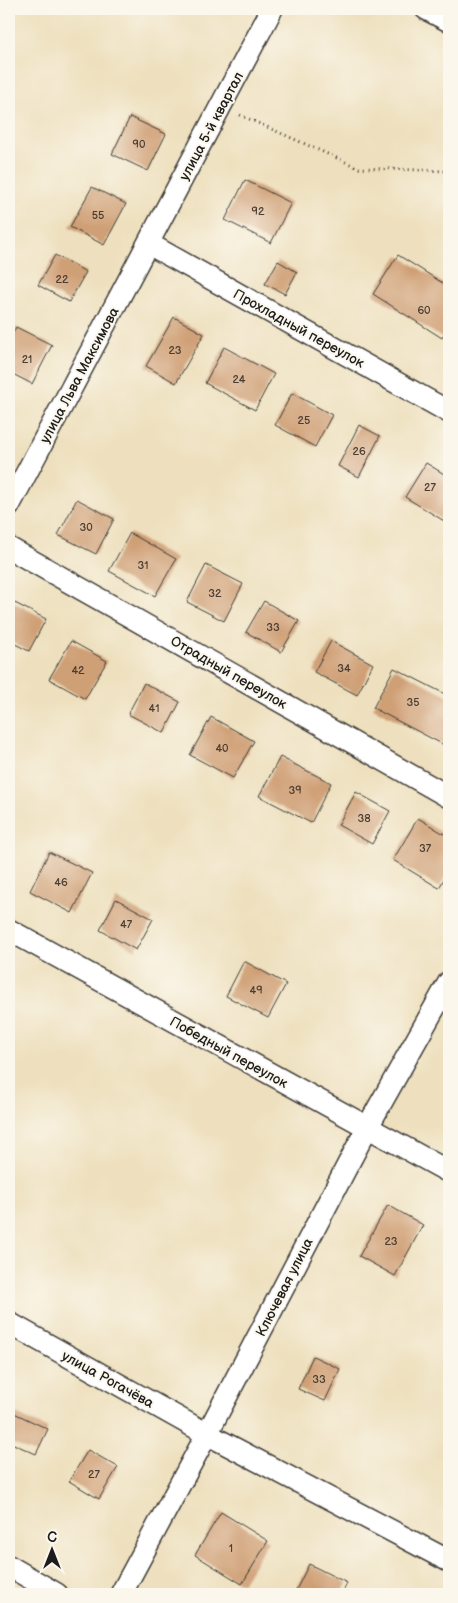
<svg xmlns="http://www.w3.org/2000/svg" width="458" height="1603" font-family="'Balsamiq Sans',sans-serif">
  <style>
    .building { fill: #cf9f75 }
    .lines { fill: none; stroke-linecap: round; stroke-linejoin: round }
    .street-casing { stroke: #3c3934; stroke-width: 24 }
    .path { stroke: #3c3934; stroke-width: 3; stroke-dasharray: 1 4; stroke-linecap: butt }
    .street { stroke: #fff; stroke-width: 21 }
    .labels { text-anchor: middle; stroke-width: 4; stroke-linejoin: round; paint-order: stroke }
    .number-label { font-size: 11px; fill: #493d32 }
    .street-label { font-size: 14px; fill: #1c1c1c; stroke: #fbf7ec }
  </style>
  <rect width="100%" height="100%" fill="#fbf7ec"/>
  <filter id="ink" filterUnits="userSpaceOnUse"><feTurbulence type="fractalNoise" baseFrequency=".02" numOctaves="2"/><feDisplacementMap in="SourceGraphic" scale="10" xChannelSelector="R" yChannelSelector="G"/><feConvolveMatrix kernelMatrix="1 2 1 2 8 2 1 2 1" color-interpolation-filters="sRGB"/></filter>
  <filter id="wash" filterUnits="userSpaceOnUse"><feTurbulence type="fractalNoise" baseFrequency=".0096" numOctaves="4" result="noise"/><feDisplacementMap in="SourceGraphic" scale="20" xChannelSelector="R" yChannelSelector="G"/><feGaussianBlur stdDeviation="1.12" result="paint"/><feColorMatrix in="noise" values="0 0 0 0 0 0 0 0 0 0 0 0 0 0 0 0 0 1.4 0 .05"/><feComposite in="paint" operator="in"/></filter>
  <g filter="url(#wash)">
    <rect width="100%" height="100%" fill="#eee0be"/>
    <g id="blocks">
      <g class="building">
        <polygon points="130,117 166,134 148,171 112,154"/>
        <polygon points="245,180 291,203 271,243 225,220"/>
        <polygon points="92,187 126,204 104,245 70,227"/>
        <polygon points="55,255 86,272 69,302 38,285"/>
        <polygon points="398,255 449,287 449,327 442,338 373,294"/>
        <polygon points="278,261 297,272 285,294 265,284"/>
        <polygon points="174,317 204,334 176,383 146,366"/>
        <polygon points="16,327 52,345 32,384 9,372 9,341"/>
        <polygon points="224,347 274,374 255,410 205,383"/>
        <polygon points="292,393 332,415 315,447 275,425"/>
        <polygon points="359,425 380,436 359,477 338,466"/>
        <polygon points="426,463 449,477 449,524 405,497"/>
        <polygon points="77,499 114,519 96,554 58,535"/>
        <polygon points="130,533 176,559 155,596 109,571"/>
        <polygon points="206,565 243,584 224,621 187,602"/>
        <polygon points="9,600 46,619 29,651 9,641"/>
        <polygon points="264,601 299,621 281,652 246,632"/>
        <polygon points="71,641 107,661 85,699 49,679"/>
        <polygon points="331,641 373,664 357,695 314,672"/>
        <polygon points="394,668 449,696 449,740 446,746 373,708"/>
        <polygon points="144,683 180,702 164,733 128,714"/>
        <polygon points="211,717 254,741 233,778 190,755"/>
        <polygon points="280,757 331,783 311,823 259,796"/>
        <polygon points="356,792 390,811 372,844 338,825"/>
        <polygon points="418,818 449,837 449,870 439,888 393,860"/>
        <polygon points="49,852 92,873 72,913 30,891"/>
        <polygon points="116,899 153,919 136,950 100,930"/>
        <polygon points="244,961 286,984 268,1018 226,996"/>
        <polygon points="388,1205 423,1225 395,1276 359,1256"/>
        <polygon points="313,1356 340,1369 325,1401 298,1389"/>
        <polygon points="12,1412 48,1429 36,1454 9,1442 9,1419"/>
        <polygon points="88,1450 118,1467 99,1499 69,1481"/>
        <polygon points="221,1512 268,1541 242,1584 195,1555"/>
        <polygon points="309,1564 347,1583 342,1594 294,1594"/>
      </g>
    </g>
  </g>
  <g filter="url(#ink)">
    <use href="#blocks" fill-opacity="0" stroke="#3c3934" stroke-width="1"/>
    <g class="lines">
      <defs>
        <g id="street">
          <polyline points="426,9 449,21"/>
          <polyline points="149,244 449,412"/>
          <polyline points="9,506 272,9"/>
          <polyline points="9,548 449,797"/>
          <polyline points="9,930 449,1172"/>
          <polyline points="9,1323 207,1434 449,1561"/>
          <polyline points="9,1566 57,1594"/>
          <polyline points="121,1594 207,1434 367,1128 449,982"/>
        </g>
      </defs>
      <use href="#street" class="street-casing"/>
      <polyline class="path" points="240,115 359,168 449,171"/>
      <use href="#street" class="street"/>
    </g>
  </g>
  <g class="labels">
    <g class="number-label">
      <text x="139" y="148">90</text>
      <text x="258" y="215">92</text>
      <text x="98" y="219">55</text>
      <text x="62" y="283">22</text>
      <text x="424" y="314">60</text>
      <text x="175" y="354">23</text>
      <text x="27" y="363">21</text>
      <text x="239" y="383">24</text>
      <text x="304" y="424">25</text>
      <text x="359" y="455">26</text>
      <text x="430" y="491">27</text>
      <text x="86" y="531">30</text>
      <text x="143" y="569">31</text>
      <text x="215" y="597">32</text>
      <text x="273" y="631">33</text>
      <text x="344" y="672">34</text>
      <text x="78" y="674">42</text>
      <text x="413" y="706">35</text>
      <text x="154" y="712">41</text>
      <text x="222" y="752">40</text>
      <text x="295" y="794">39</text>
      <text x="364" y="822">38</text>
      <text x="425" y="852">37</text>
      <text x="61" y="886">46</text>
      <text x="126" y="928">47</text>
      <text x="256" y="994">49</text>
      <text x="391" y="1245">23</text>
      <text x="319" y="1383">33</text>
      <text x="94" y="1478">27</text>
      <text x="231" y="1552">1</text>
    </g>
    <g class="street-label">
      <text transform="translate(211 126) rotate(-62)" y="5">улица 5-й квартал</text>
      <text transform="translate(299 328) rotate(29)" y="5">Прохладный переулок</text>
      <text transform="translate(79 375) rotate(-62)" y="5">улица Льва Максимова</text>
      <text transform="translate(229 672) rotate(30)" y="5">Отрадный переулок</text>
      <text transform="translate(229 1052) rotate(29)" y="5">Победный переулок</text>
      <text transform="translate(284 1287) rotate(-63)" y="5">Ключевая улица</text>
      <text transform="translate(108 1379) rotate(29)" y="5">улица Рогачёва</text>
    </g>
  </g>
  <rect width="458" height="1603" fill="none" stroke="#fbf7ec" stroke-width="30"/>
  <g transform="translate(52 1550)" stroke="#fbf7ec" stroke-width="4" paint-order="stroke">
  <path d="M0-4L9 19L0 12L-9 19Z" fill="#1c1c1c"/>
  <text y="-8" font-size="14" font-weight="bold" text-anchor="middle" fill="#1c1c1c">С</text>
  </g>
</svg>
